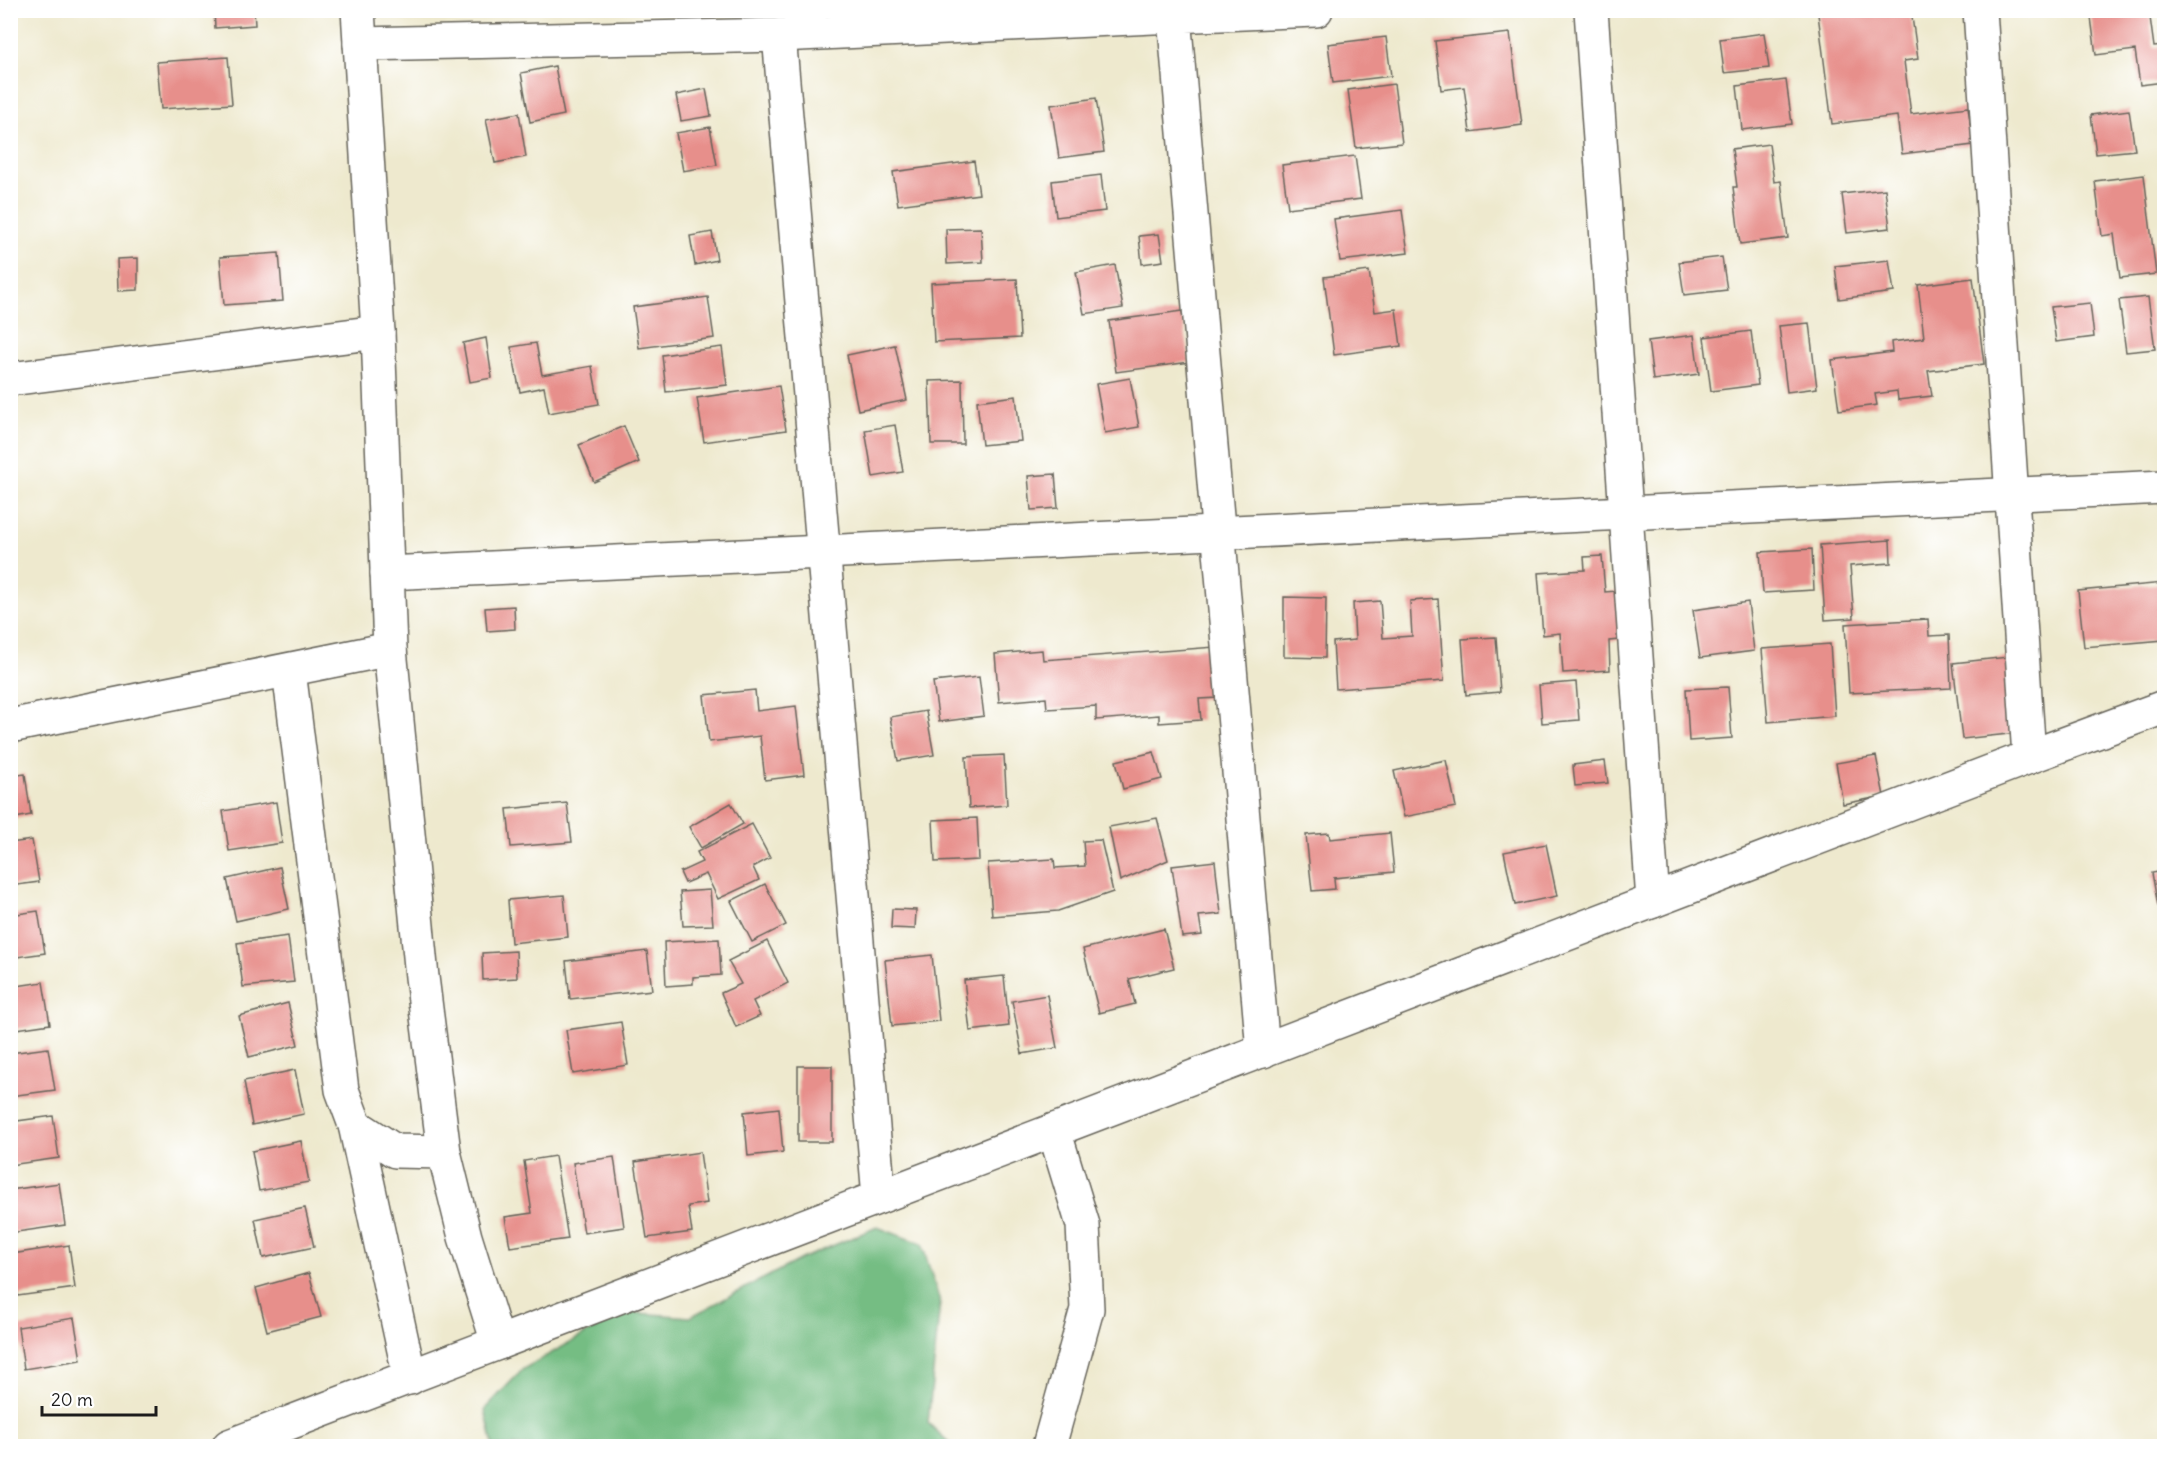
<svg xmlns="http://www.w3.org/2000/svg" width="2175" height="1457" font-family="Delius,sans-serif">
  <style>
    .forest { fill: #75bd83; stroke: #486c50; stroke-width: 1.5 }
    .building { fill: #e78f8b }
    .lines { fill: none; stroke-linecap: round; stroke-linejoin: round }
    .minor-casing { stroke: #66645a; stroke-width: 36 }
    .minor { stroke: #fff; stroke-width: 33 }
  </style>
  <rect width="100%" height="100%" fill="#fff"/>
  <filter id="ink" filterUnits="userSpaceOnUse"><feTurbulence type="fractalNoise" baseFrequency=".0167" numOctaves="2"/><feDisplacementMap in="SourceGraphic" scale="12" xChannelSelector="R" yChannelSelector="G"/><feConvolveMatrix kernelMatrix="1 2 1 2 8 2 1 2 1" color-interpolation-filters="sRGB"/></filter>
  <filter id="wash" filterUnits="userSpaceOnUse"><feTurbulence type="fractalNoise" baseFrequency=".008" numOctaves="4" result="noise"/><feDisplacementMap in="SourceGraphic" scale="24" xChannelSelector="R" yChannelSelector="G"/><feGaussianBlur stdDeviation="1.35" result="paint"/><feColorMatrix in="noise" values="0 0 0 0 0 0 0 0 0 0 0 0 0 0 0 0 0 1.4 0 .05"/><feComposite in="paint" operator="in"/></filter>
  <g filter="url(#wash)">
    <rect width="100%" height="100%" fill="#eee9ce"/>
    <polygon class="forest" points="877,1227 922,1244 940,1302 928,1423 953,1446 493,1446 485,1409 523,1369 624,1312 690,1317 801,1259"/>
    <g id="blocks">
      <g class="building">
        <polygon points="214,10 254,10 255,25 215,28"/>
        <polygon points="1845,10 1911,10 1918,59 1904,61 1911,114 1968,107 1973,145 1902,154 1897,116 1832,124 1818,14"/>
        <polygon points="2090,10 2149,10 2154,47 2164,46 2164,82 2140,85 2135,50 2096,55"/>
        <polygon points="1510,33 1522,125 1470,132 1464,87 1441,90 1435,41"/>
        <polygon points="1764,33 1769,68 1724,73 1720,39"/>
        <polygon points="1386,37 1391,76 1333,83 1328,44"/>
        <polygon points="228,57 232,104 161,109 157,62"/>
        <polygon points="555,66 564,115 530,122 521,73"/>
        <polygon points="1786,80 1792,124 1742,130 1737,86"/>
        <polygon points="1394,84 1402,143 1356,148 1348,90"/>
        <polygon points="706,89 711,116 681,121 676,95"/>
        <polygon points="1096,98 1104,152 1059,158 1051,105"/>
        <polygon points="2129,110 2135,150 2096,154 2091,115"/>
        <polygon points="519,113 526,157 495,163 486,119"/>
        <polygon points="710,127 717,165 683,171 676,133"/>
        <polygon points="1769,144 1774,182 1781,181 1788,238 1740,244 1733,187 1737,187 1732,149"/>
        <polygon points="1355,156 1361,199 1288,208 1282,165"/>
        <polygon points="974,161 979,194 898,205 893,172"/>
        <polygon points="1101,175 1105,211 1056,217 1052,181"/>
        <polygon points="2144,175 2156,274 2120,278 2114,234 2102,236 2095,181"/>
        <polygon points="1885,189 1890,228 1847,233 1842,194"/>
        <polygon points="1402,210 1408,253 1340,261 1334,219"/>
        <polygon points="981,228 983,262 947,264 946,229"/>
        <polygon points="712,232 717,260 695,265 690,236"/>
        <polygon points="1159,234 1163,261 1142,264 1139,236"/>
        <polygon points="279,253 283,301 224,305 220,257"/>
        <polygon points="1722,257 1727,290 1684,295 1679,262"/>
        <polygon points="138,258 138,290 118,291 117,259"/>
        <polygon points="1889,260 1894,292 1839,299 1835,266"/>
        <polygon points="1115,265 1123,308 1084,314 1076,272"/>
        <polygon points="1369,271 1375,312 1396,309 1401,346 1334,355 1324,277"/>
        <polygon points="1973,278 1984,364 1928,371 1932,396 1898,400 1897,391 1875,394 1877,405 1839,410 1832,360 1892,352 1891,342 1924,338 1918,285"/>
        <polygon points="1017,279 1020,338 934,342 931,283"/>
        <polygon points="708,297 714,338 639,348 633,307"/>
        <polygon points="2148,297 2155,349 2126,352 2119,300"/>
        <polygon points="2090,303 2094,337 2056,342 2051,307"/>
        <polygon points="1182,311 1190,362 1116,372 1109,321"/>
        <polygon points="1809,323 1817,388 1787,392 1779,326"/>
        <polygon points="1751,331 1758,385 1711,391 1704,337"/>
        <polygon points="1694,335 1699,374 1653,380 1648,341"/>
        <polygon points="486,338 492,378 470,382 463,343"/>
        <polygon points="536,343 542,375 592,366 599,404 549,413 544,387 520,392 511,347"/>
        <polygon points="895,345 907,400 858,410 847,355"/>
        <polygon points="722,347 727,385 666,392 662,355"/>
        <polygon points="1130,378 1139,427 1105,433 1096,384"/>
        <polygon points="962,380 963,444 931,444 929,381"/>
        <polygon points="779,386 786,430 704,442 697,398"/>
        <polygon points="1016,396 1021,441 982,445 977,401"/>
        <polygon points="895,425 903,472 873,477 865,430"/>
        <polygon points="624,426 639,462 594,482 579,445"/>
        <polygon points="1055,474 1058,508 1031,510 1028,476"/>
        <polygon points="1890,540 1891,563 1850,566 1854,618 1825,620 1820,545"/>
        <polygon points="1812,549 1814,590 1763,593 1760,552"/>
        <polygon points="1602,556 1605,592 1628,590 1631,639 1609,641 1610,670 1563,673 1560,633 1543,635 1538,573 1585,570 1584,557"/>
        <polygon points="2164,583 2164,640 2084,647 2078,591"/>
        <polygon points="1284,597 1326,598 1325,658 1284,657"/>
        <polygon points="1438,599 1444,681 1336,689 1333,642 1355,640 1353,603 1380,601 1383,638 1412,636 1410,601"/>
        <polygon points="1748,602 1754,651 1700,658 1693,610"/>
        <polygon points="514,606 515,629 487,631 485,608"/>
        <polygon points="1928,619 1929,636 1949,635 1951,688 1849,693 1845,624"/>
        <polygon points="1496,637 1500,692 1466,695 1462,639"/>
        <polygon points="1830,644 1835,716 1768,722 1762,649"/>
        <polygon points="1215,647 1219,698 1199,699 1201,720 1159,723 1159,715 1096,720 1096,706 1047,709 1046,698 999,702 995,654 1042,650 1043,660"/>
        <polygon points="2008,657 2018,733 1962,739 1953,663"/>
        <polygon points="979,677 984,716 939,722 933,682"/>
        <polygon points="1576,682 1579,720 1542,723 1539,685"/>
        <polygon points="1728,687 1732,738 1689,741 1686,689"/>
        <polygon points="755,690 757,711 796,706 804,775 765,780 760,736 709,742 704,695"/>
        <polygon points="926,711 934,755 898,761 890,717"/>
        <polygon points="1154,752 1162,779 1123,789 1116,761"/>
        <polygon points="1004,755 1007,805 969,808 966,757"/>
        <polygon points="1876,756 1884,796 1843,804 1836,763"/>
        <polygon points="1446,760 1456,807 1404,817 1394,771"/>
        <polygon points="1605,761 1608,783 1575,786 1573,765"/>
        <polygon points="25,774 31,815 10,819 10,776"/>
        <polygon points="276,802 282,843 229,851 223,811"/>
        <polygon points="567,803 572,842 511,847 507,809"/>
        <polygon points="731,803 743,824 701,848 689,827"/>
        <polygon points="977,818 979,860 935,862 933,820"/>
        <polygon points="1157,818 1168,860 1120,881 1109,827"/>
        <polygon points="752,824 770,858 753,867 759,880 718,899 706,874 685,883 680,872 702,862 697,852"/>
        <polygon points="1329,833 1330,839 1390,833 1394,872 1334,878 1335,889 1312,891 1306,835"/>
        <polygon points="32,840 39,882 10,886 10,843"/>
        <polygon points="1101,840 1113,892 1058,911 992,916 988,863 1054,859 1055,868 1085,866 1083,841"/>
        <polygon points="1546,844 1557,896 1515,905 1504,852"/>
        <polygon points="1215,861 1221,914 1199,916 1202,935 1182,937 1172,866"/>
        <polygon points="280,867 289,909 236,921 227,879"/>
        <polygon points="2164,871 2164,905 2158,906 2152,873"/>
        <polygon points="765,884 786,925 752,942 731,901"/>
        <polygon points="710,890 713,925 683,926 680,892"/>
        <polygon points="564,895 568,937 511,943 508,900"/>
        <polygon points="892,909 916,910 915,929 891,928"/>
        <polygon points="38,911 45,953 10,958 10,915"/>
        <polygon points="1164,929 1174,968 1129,979 1135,1004 1099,1013 1083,949"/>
        <polygon points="288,936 294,982 243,987 237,943"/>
        <polygon points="719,939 721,975 693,977 693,984 666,986 664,942"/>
        <polygon points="767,941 788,983 753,1001 760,1016 736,1027 721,993 741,984 728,961"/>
        <polygon points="516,951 517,978 483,980 482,953"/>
        <polygon points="647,951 652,990 570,999 566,961"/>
        <polygon points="932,955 939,1021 892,1026 885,960"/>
        <polygon points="1004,976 1009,1026 970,1031 964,980"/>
        <polygon points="43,982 50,1024 10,1030 10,987"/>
        <polygon points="1047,995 1057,1048 1022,1054 1012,1001"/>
        <polygon points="288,1003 298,1045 249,1057 239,1016"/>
        <polygon points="621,1022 628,1065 573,1074 566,1030"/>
        <polygon points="48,1048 55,1090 10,1096 10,1053"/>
        <rect x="798" y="1066" width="34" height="76"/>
        <polygon points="295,1070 304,1114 252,1125 244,1081"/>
        <polygon points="779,1108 783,1152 748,1156 744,1112"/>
        <polygon points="53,1116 59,1158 10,1165 10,1122"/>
        <polygon points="301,1141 309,1182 259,1191 252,1151"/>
        <polygon points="700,1152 707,1203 688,1206 692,1232 647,1238 635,1162"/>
        <polygon points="555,1156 568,1239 510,1247 505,1217 532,1213 524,1161"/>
        <polygon points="614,1157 624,1227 584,1233 573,1163"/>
        <polygon points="59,1183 65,1225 10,1233 10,1190"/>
        <polygon points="305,1208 314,1247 263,1258 255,1219"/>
        <polygon points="69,1245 75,1288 18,1296 12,1254"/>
        <polygon points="309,1273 321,1317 267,1331 256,1288"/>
        <polygon points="74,1318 81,1360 24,1369 18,1327"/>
      </g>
    </g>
  </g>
  <g filter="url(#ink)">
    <use href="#blocks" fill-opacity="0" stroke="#66645a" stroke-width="1.5"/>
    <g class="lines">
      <defs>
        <g id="minor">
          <polyline points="358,10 378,332 390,649 422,977 444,1152 465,1237 498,1343"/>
          <polyline points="1591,10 1653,901"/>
          <polyline points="1980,10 2029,757"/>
          <polyline points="779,35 879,1197"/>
          <polyline points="360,44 779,35 1174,16"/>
          <polyline points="10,379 378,332"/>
          <polyline points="387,573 2164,487"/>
          <polyline points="289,671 342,1090 355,1125 395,1151 444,1152"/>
          <polyline points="10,726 390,649"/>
          <polyline points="1263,1051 1174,16 1316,10"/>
          <polyline points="355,1125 410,1378"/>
          <polyline points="229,1446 2029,757 2164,707"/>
          <polyline points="1049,1446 1087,1309 1083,1225 1054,1130"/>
        </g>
      </defs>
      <use href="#minor" class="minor-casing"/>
      <use href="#minor" class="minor"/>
    </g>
  </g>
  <rect width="2175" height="1457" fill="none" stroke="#fff" stroke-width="36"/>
  <path d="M42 1406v9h114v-9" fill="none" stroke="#1c1c1c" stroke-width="3"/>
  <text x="51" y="1406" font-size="18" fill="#1c1c1c" stroke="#ffffff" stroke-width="4.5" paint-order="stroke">20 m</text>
</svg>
